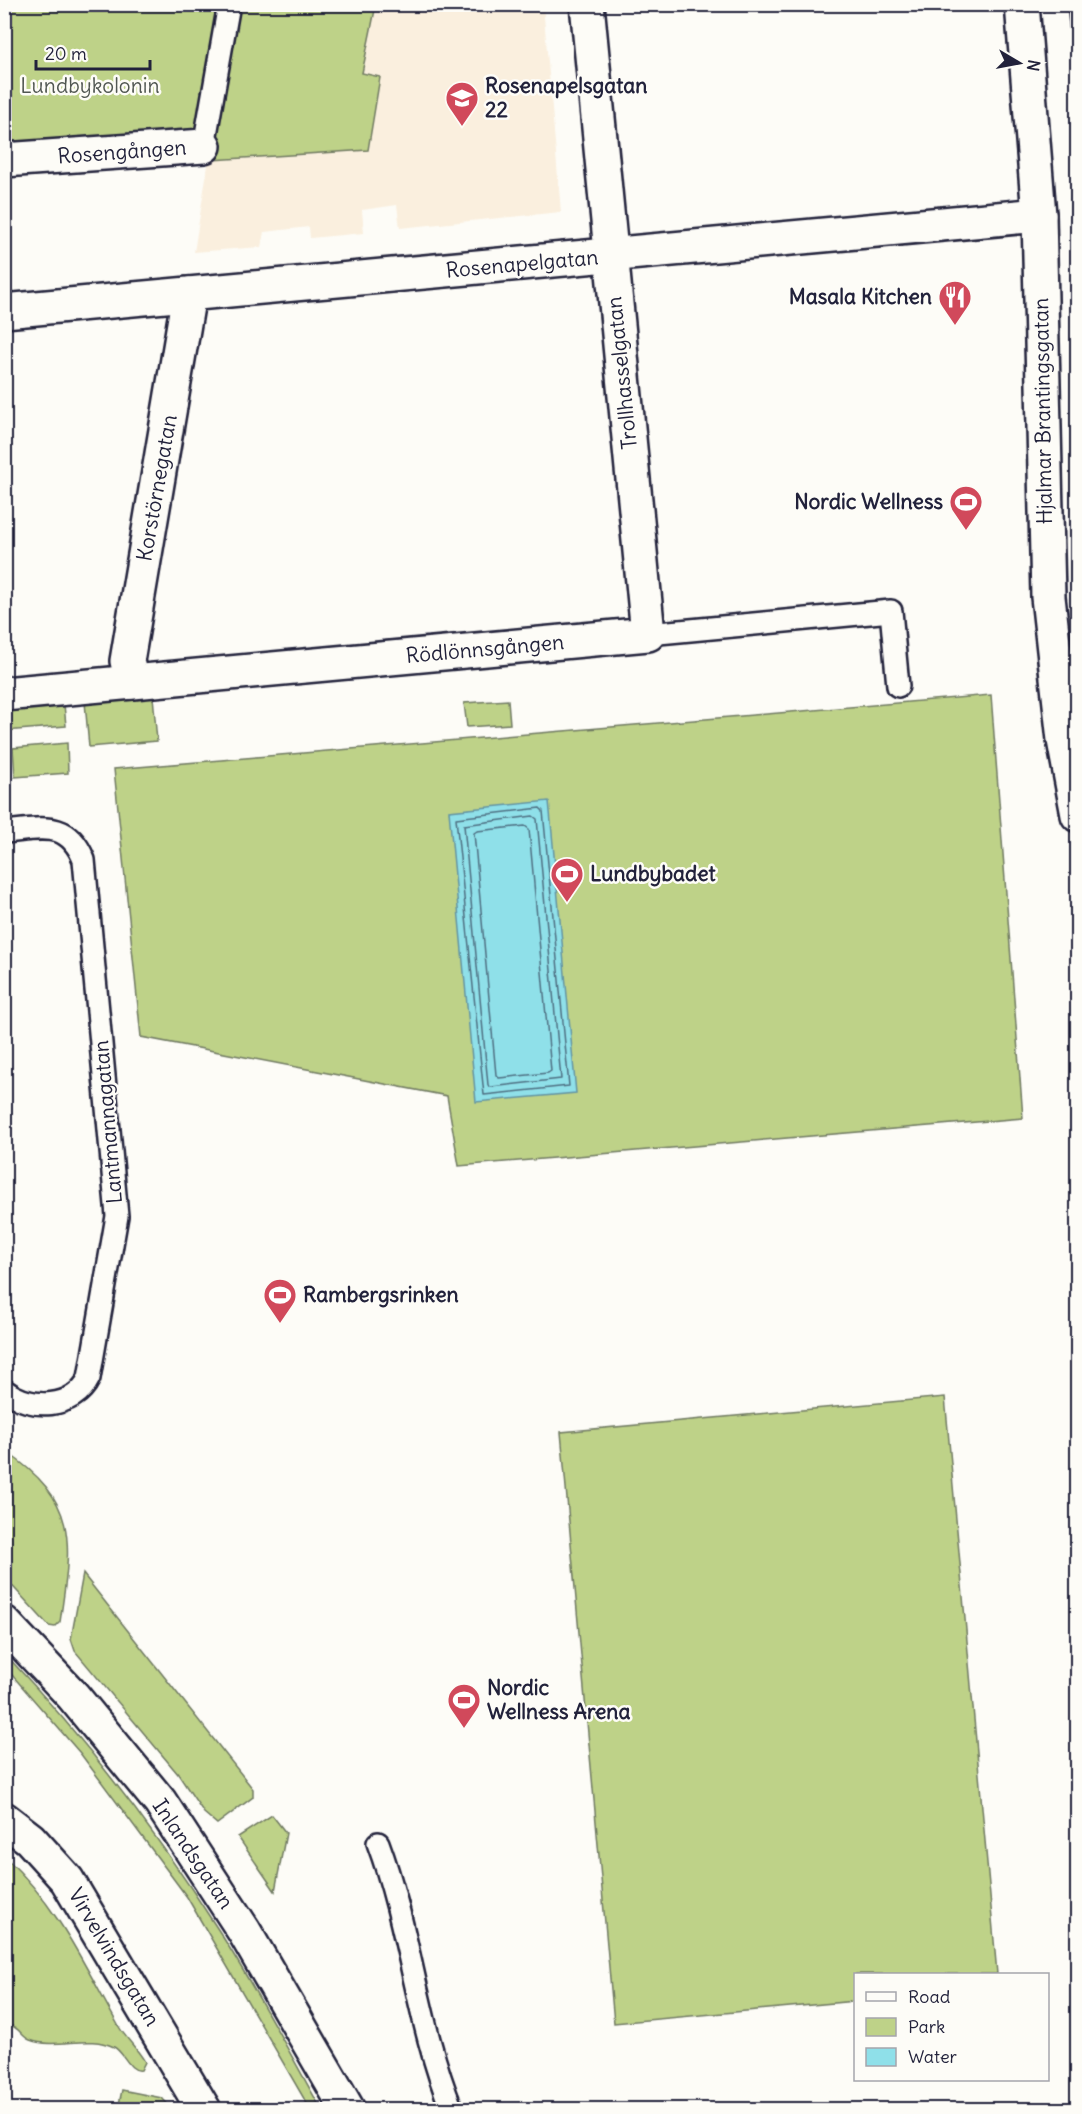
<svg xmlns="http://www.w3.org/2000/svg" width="1082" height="2114" font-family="Delius,sans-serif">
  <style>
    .built { fill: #faefde }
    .green { fill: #bed288; stroke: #707a62; stroke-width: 1.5 }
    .water { fill: #8fe0e9; stroke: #6394a3; stroke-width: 1.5 }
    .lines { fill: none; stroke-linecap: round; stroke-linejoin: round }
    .shore { stroke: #4e6e81; stroke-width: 1.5 }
    .service-casing { stroke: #22223b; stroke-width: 26 }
    .minor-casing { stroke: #22223b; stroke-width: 38 }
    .tertiary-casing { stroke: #22223b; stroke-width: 38 }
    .secondary-casing { stroke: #22223b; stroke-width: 38 }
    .service { stroke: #fdfcf7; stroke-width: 21 }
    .minor { stroke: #fdfcf7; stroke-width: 33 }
    .tertiary { stroke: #fdfcf7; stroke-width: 33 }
    .secondary { stroke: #fdfcf7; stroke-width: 33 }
    .tram { stroke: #22223b; stroke-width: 1.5 }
    .labels { text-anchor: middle; stroke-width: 5; stroke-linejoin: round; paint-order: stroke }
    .park-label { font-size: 21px; fill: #515752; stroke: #fdfcf7 }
    .poi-label { font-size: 21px; font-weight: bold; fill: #22223b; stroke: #fdfcf7; text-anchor: start }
    .street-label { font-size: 21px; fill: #22223b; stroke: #fdfcf7 }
  </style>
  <rect width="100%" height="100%" fill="#fdfcf7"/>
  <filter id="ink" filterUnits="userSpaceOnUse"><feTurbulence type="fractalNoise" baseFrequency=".0167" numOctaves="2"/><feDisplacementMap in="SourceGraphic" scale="12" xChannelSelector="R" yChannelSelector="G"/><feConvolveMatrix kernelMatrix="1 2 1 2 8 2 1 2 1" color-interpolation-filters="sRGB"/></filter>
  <g filter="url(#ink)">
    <polygon class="built" points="376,5 543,5 561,212 400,228 397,205 362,210 364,233 310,238 309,227 264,232 261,247 194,252 209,159 380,77 362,74"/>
    <g class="green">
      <polygon points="5,5 376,5 362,73 380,77 368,150 5,173"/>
      <polygon points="991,695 1023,1118 459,1166 447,1096 141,1037 114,769"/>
      <polygon points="153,696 157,741 89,747 85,702"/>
      <polygon points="508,700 510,724 467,727 464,703"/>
      <polygon points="64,704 66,726 5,731 5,709"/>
      <polygon points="67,743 68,773 15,777 13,748"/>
      <polygon points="945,1397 997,1974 856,1974 855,2001 614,2023 561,1432"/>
      <path d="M 5,1451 C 79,1501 72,1541 60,1622 L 55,1627 L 49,1626 L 5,1578 Z"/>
      <polygon points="83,1574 253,1789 253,1797 217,1824 204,1813 178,1774 75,1651 71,1639"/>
      <path d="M 5,1654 C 86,1739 156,1832 219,1931 C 256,1989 288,2050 321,2109 L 310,2109 L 187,1897 L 80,1753 L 5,1667 Z"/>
      <polygon points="272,1815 286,1833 275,1891 238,1837"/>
      <path d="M 5,1857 C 58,1906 83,1963 118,2025 C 125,2038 137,2048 145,2062 L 141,2070 C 129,2072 124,2052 114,2047 C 88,2034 57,2050 30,2040 C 22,2037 20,2029 12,2026 L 5,2032 Z"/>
      <polygon points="122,2090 162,2098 172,2109 118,2109"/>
    </g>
    <polygon class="water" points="549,801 576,1093 476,1102 449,811"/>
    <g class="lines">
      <g class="shore">
        <polygon points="540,808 543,811 569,1086 484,1095 456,818"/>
        <polygon points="533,816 537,819 561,1079 491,1087 488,1085 464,825"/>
        <polygon points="525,826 529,829 551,1071 548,1073 499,1078 496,1075 474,833 477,831"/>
      </g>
      <defs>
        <g id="service">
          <polyline points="204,146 229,4"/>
          <polyline points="648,634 891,611 898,686"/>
          <path d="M 4,832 C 41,829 68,819 84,860 L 117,1216 L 89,1378 C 74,1409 31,1411 4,1390"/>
          <path d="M 378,1843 C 410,1929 417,2024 452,2110"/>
        </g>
        <g id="minor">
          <polyline points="4,160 204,146"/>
          <polyline points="4,311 1039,215"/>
          <polyline points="132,682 127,661 189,294"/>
          <polyline points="4,694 648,634 587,4"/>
          <polyline points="4,1819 30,1839 67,1880 204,2110"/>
        </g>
        <polyline id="tertiary" points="4,1623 73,1696 160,1802 244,1931 348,2110"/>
        <polyline id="secondary" points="1022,4 1039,215 1048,597 1064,740 1078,815"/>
      </defs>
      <use href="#service" class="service-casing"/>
      <use href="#minor" class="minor-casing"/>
      <use href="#tertiary" class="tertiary-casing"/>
      <use href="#secondary" class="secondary-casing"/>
      <use href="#service" class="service"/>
      <use href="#minor" class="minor"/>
      <use href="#tertiary" class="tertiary"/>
      <use href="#secondary" class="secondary"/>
      <polyline class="tram" points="1067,4 1078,119"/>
    </g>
  </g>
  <defs>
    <symbol id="school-pin" viewBox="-11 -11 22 30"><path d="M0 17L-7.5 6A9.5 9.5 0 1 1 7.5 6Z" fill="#d1495b" stroke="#fdfcf7"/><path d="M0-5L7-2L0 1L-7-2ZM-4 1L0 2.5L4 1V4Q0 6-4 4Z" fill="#fff"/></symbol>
    <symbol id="restaurant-pin" viewBox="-11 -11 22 30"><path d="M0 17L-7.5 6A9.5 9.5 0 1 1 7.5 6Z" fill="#d1495b" stroke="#fdfcf7"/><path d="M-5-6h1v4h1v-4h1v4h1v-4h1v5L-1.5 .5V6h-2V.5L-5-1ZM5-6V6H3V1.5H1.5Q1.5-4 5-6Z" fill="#fff"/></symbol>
    <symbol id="stadium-pin" viewBox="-11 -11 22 30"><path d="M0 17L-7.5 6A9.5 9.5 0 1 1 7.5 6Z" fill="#d1495b" stroke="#fdfcf7"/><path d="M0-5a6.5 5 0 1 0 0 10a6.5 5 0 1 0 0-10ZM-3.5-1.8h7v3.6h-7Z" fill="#fff"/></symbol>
  </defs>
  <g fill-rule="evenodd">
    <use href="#school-pin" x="443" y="79" width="38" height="52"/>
    <use href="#restaurant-pin" x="936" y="278" width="38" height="52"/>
    <use href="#stadium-pin" x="947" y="483" width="38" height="52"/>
    <use href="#stadium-pin" x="548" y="855" width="38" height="52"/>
    <use href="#stadium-pin" x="261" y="1276" width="38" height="52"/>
    <use href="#stadium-pin" x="445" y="1681" width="38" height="52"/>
  </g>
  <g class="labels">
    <g class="park-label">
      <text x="90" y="93">Lundbykolonin</text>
    </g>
    <g class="poi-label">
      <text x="485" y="93">Rosenapelsgatan<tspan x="485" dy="24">22</tspan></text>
      <text x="932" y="304" text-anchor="end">Masala Kitchen</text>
      <text x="943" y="509" text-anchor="end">Nordic Wellness</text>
      <text x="590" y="881">Lundbybadet</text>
      <text x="303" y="1302">Rambergsrinken</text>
      <text x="487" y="1695">Nordic<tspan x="487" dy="24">Wellness Arena</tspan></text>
    </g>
    <g class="street-label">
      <text transform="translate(122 152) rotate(-4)" y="7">Rosengången</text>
      <text transform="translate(522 264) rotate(-5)" y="7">Rosenapelgatan</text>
      <text transform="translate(622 373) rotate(-96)" y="7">Trollhasselgatan</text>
      <text transform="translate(1043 411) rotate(-91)" y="7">Hjalmar Brantingsgatan</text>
      <text transform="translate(157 488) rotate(-80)" y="7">Korstörnegatan</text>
      <text transform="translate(485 649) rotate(-5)" y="7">Rödlönnsgången</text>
      <text transform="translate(108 1122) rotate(-95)" y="7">Lantmannagatan</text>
      <text transform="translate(193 1854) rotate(56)" y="7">Inlandsgatan</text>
      <text transform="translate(114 1957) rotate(59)" y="7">Virvelvindsgatan</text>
    </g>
  </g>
  <rect width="1082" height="2114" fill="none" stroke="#fdfcf7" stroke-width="24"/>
  <rect x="12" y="12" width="1058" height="2090" fill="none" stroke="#22223b" stroke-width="2" filter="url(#ink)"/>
  <rect x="854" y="1973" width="195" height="108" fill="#fdfcf7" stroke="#a5a5ac" stroke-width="1.5"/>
  <rect x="866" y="1992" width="30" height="9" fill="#fdfcf7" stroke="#a5a5ac" stroke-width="1.5"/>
  <text x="908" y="2003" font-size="18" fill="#22223b">Road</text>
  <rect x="866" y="2018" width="30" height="18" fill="#bed288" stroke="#a5a5ac" stroke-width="1.5"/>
  <text x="908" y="2033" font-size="18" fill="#22223b">Park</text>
  <rect x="866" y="2048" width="30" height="18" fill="#8fe0e9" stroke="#a5a5ac" stroke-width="1.5"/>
  <text x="908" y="2063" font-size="18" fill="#22223b">Water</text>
  <g transform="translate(1019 63) rotate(100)" stroke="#fdfcf7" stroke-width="4.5" paint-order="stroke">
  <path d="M0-4.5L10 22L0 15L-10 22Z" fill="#22223b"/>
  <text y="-9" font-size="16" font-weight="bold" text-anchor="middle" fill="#22223b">N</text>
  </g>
  <path d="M36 60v9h114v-9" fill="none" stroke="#22223b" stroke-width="3"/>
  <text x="45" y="60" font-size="18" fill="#22223b" stroke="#fdfcf7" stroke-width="4.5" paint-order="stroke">20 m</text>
</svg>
